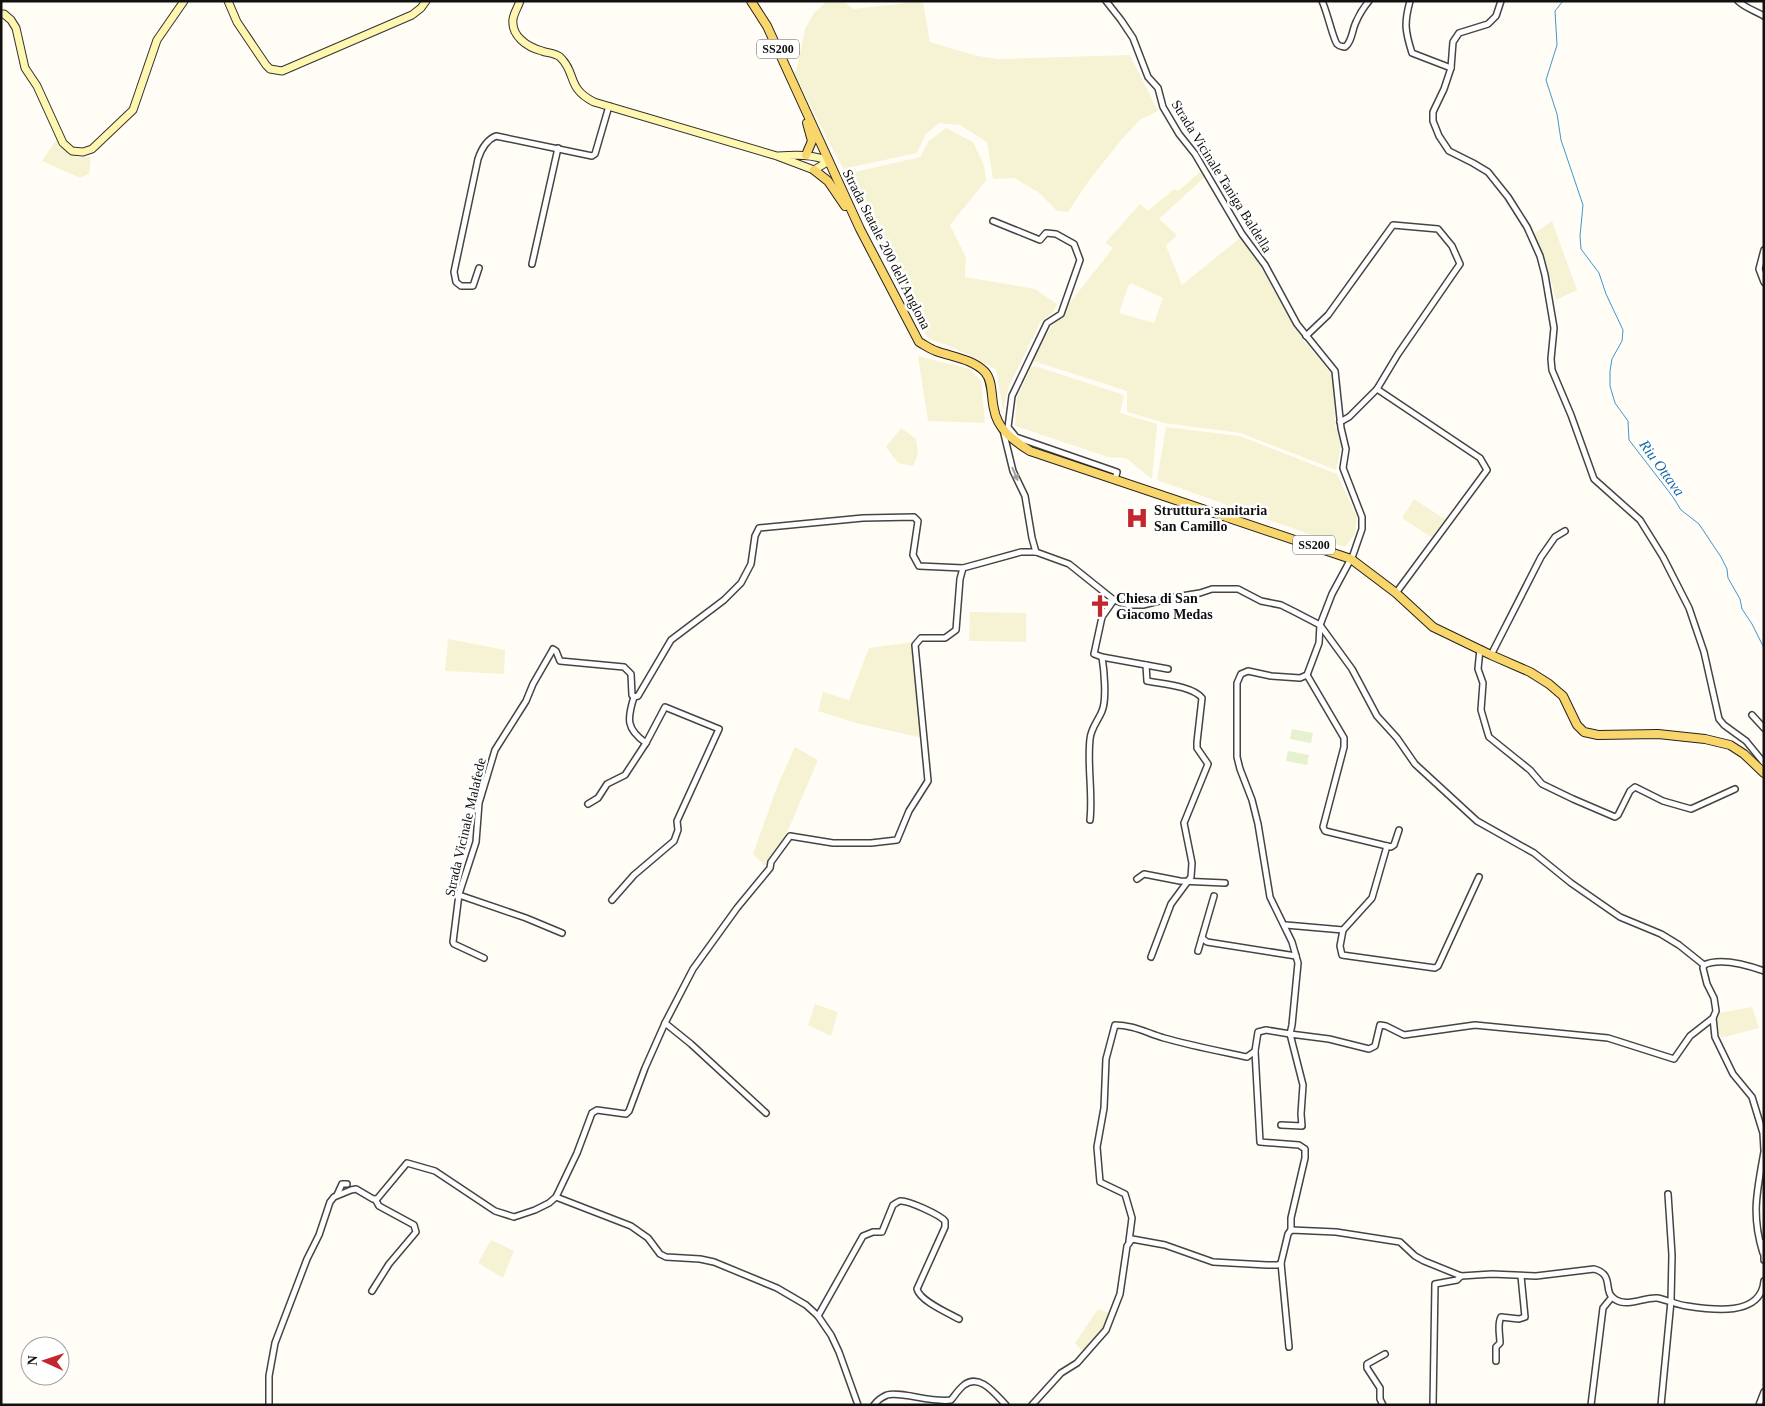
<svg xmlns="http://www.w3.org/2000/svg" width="1765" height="1406" font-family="Georgia,serif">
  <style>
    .farmland { fill: #f6f3d4; fill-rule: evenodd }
    .pitch { fill: #e6f2cf }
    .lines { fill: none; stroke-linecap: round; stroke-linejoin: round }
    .stream { stroke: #3f96cf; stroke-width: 1 }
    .street-casing { stroke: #444; stroke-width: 8 }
    .secondary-casing { stroke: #333; stroke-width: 9 }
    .primary-casing { stroke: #222; stroke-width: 10 }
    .street { stroke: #fff; stroke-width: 5 }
    .secondary { stroke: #fff6b0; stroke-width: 7 }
    .primary { stroke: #f9d66b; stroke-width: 8 }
    .oneway { fill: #a0a0a0 }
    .labels { text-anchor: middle; stroke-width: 5; stroke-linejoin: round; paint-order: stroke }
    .shield { fill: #fff; stroke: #585858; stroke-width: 1 }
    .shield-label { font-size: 12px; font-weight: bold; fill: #111 }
    .street-label { font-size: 14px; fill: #111; stroke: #fff }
    .poi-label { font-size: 14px; font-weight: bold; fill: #111; stroke: #fff; text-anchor: start }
    .water-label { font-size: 15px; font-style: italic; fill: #1768a6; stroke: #fff }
  </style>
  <rect width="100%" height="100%" fill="#fffdf5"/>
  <g class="farmland">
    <polygon points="827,1 843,1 854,9 923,1 930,42 977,56 999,59 1130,55 1158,111 1141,119 1123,138 1090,179 1068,212 1057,211 1038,192 1014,178 993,179 987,142 960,125 939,123 926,134 917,153 843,169 794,74 797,68 805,29 814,13"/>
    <polygon points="946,128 973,142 984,165 986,181 950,225 966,257 965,277 1035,289 1057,304 1053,313 1041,321 1009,386 1003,410 996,369 952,347 929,339 913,318 846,174 920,157 928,142"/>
    <polygon points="57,139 68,154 78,157 91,157 89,174 80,178 42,161"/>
    <path d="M 1201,171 L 1205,177 L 1159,219 L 1177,235 L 1166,246 L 1182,285 L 1241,237 L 1279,295 L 1304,341 L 1333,376 L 1335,424 L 1341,446 L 1336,470 L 1240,433 L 1165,423 L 1127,412 L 1127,391 L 1030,360 L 1052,326 L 1066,311 L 1068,305 L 1113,248 L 1105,243 L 1140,204 L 1148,211 L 1174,189 L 1178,191 ZM 1131,283 L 1163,298 L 1154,323 L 1119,313 L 1128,287 Z"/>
    <polygon points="1552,221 1577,290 1556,300 1552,284 1535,233"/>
    <polygon points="918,356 970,369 981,381 985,423 928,421"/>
    <polygon points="1035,366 1124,395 1120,413 1157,424 1152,479 1126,458 1108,457 1015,426 1017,398 1031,367"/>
    <polygon points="1166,427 1240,436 1337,474 1357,517 1355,534 1345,547 1157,480"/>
    <polygon points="901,428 916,439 918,454 913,466 898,463 886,447"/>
    <polygon points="1414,499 1446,520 1434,539 1402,518"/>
    <polygon points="970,612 1026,613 1026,642 969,641"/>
    <polygon points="448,639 505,650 504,674 445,671"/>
    <polygon points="913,642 923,738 856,723 818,711 823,692 849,700 869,648"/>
    <polygon points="795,747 818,760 789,828 775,854 765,866 753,854 777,787"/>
    <polygon points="815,1004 838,1012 831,1036 808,1025"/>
    <polygon points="1752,1007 1759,1028 1721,1038 1716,1022 1718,1013"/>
    <polygon points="491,1240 514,1251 503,1278 478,1263"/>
    <polygon points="1098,1309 1111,1314 1102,1337 1083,1352 1075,1343"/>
  </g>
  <g class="pitch">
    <polygon points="1292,729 1313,733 1311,743 1290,739"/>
    <polygon points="1288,751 1309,755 1307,765 1286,761"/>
  </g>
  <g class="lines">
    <polyline class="stream" points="1563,1 1555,11 1557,45 1546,80 1557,114 1561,140 1583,205 1580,236 1581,249 1599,273 1606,294 1623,330 1622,341 1612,359 1610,371 1610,386 1615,403 1628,421 1629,440 1673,497 1681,510 1699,524 1721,557 1727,569 1728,578 1740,599 1742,609 1752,624 1764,648"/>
    <defs>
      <g id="street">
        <path d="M 1106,1 L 1121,20 L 1133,38 L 1148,77 L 1158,88 L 1163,107 L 1179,134 L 1195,154 L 1242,234 L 1265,265 L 1297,324 L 1335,371 L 1341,428 L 1346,449 L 1343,468 L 1362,517 L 1362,529 L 1353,555 L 1332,594 L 1320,625 L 1319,643 L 1307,675 L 1300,678 L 1271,676 L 1248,671 L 1241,674 L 1237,683 L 1237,757 L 1240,769 L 1252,800 L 1258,824 L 1270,897 L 1292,942 L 1298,963 L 1292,1025 L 1290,1034 L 1266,1030 L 1258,1032 L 1255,1051 L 1247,1057 C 1219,1051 1192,1046 1164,1038 C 1147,1033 1133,1025 1115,1025 L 1106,1059 L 1104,1108 L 1097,1147 L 1100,1182 L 1125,1194 L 1132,1218 L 1129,1241"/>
        <path d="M 1322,1 C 1327,11 1333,39 1337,44 C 1340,47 1341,46 1345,47 C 1352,42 1352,30 1356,22 C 1359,15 1364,7 1369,1"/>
        <path d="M 1410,1 C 1404,23 1405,31 1412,53 L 1451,68"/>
        <polyline points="1501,1 1496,16 1488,24 1459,33 1453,42 1451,68 1444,89 1433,112 1433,121 1439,136 1449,151 1473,163 1488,172 1508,197 1527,227 1540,256 1545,275 1554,328 1551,359 1552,370 1571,415 1594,479 1640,520 1663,557 1689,608 1704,652 1719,719 1724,725 1746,741 1764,763"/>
        <path d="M 1738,1 C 1745,8 1756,11 1764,16"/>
        <polyline points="993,221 1040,240 1046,233 1056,234 1074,244 1080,260 1061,314 1047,323 1012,396 1008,427 1016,437 1117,472 1115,479"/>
        <polyline points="1764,250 1759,269 1764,282"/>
        <polyline points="532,264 558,148"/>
        <path d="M 479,268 L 473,286 L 461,286 L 456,282 L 454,272 L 478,159 C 481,150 486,140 496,136 L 592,156 L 595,154 L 609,106"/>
        <polyline points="1306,336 1328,315 1393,225 1438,229 1452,246 1460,264 1453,274 1398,354 1377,389 1349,417 1340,422"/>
        <polyline points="1377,389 1480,458 1487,470 1396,593"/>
        <polyline points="1003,430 1013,471 1025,496 1032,538 1036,552"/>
        <polyline points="1480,649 1478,669 1483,683 1481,710 1488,734 1489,737 1530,770 1542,784 1573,799 1615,817 1618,815 1630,791 1635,787 1663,801 1691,809 1735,789"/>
        <polyline points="1491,655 1541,557 1555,537 1565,531"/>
        <polyline points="1102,657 1146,665"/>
        <polyline points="1307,675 1344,738 1344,747 1323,827 1325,831 1391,847 1394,845 1399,830"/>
        <polyline points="1752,715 1764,728"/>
        <polyline points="588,804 598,798 607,784 625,775 646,743"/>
        <path d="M 1090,820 C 1093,793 1087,766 1090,739 C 1091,728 1098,721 1102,711 C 1107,700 1104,669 1102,657 L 1094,654 L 1102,617 L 1114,600"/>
        <polyline points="1137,879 1144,874 1180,881 1225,883"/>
        <polyline points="459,895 526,918 562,933"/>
        <path d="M 612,900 L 634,875 L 674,841 L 678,830 L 677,821 L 719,729 L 665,707 L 646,743 C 626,729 627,719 634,697"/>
        <polyline points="1286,925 1343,930 1372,898 1387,846"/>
        <polyline points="1343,930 1340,946 1342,955 1435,968 1438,966 1479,877"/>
        <polyline points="1202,938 1207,942 1296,956"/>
        <polyline points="1198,951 1214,896"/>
        <path d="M 1151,957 L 1171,904 L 1191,877 L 1192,863 L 1184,823 L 1208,764 L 1197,748 L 1197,742 L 1202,698 C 1192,686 1162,684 1147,681 L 1146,665 L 1168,669"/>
        <polyline points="484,958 454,944 453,942 459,894 476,842 479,803 495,750 526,701 533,684 552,651 553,649 556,651 560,661 624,667 631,674 632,695 634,697 638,696 671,640 724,600 741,583 751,564 755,536 759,528 863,518 914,517 918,521 913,555 919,566 963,568 1021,552 1036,552 1069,564 1114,600 1128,605 1143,605 1175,597 1200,593 1212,589 1238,589 1261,601 1281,605 1295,612 1320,625 1352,669 1377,716 1397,738 1415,764 1477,821 1534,853 1571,883 1620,917 1661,934 1679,945 1704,965"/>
        <polyline points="1704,965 1703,968 1707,984 1714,998 1716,1011 1713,1018 1715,1037 1733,1074 1752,1097 1763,1133 1764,1150"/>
        <path d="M 1704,965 C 1721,957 1747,965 1764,971"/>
        <polyline points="665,1023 691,1044 766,1113"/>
        <polyline points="1255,1051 1260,1142 1299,1145 1305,1149 1305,1158 1291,1218 1291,1230"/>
        <polyline points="1281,1125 1302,1126 1301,1114 1303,1085 1290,1034 1329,1039 1369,1049 1375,1046 1380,1025 1386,1026 1404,1035 1475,1025 1608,1038 1674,1059 1690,1036 1713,1018"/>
        <polyline points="337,1195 342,1184 347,1184"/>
        <polyline points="556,1197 631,1226 648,1238 660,1254 666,1257 700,1259 714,1262 777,1288 806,1305 818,1316 831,1335 839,1352 858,1405"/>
        <polyline points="1764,1242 1764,1260"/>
        <path d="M 1763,1253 C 1751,1215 1757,1191 1764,1152"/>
        <polyline points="1281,1263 1289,1347"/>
        <polyline points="372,1291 389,1264 416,1232 414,1225 379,1206 375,1199"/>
        <path d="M 818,1316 L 863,1236 L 873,1232 L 882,1232 L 893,1205 C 895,1204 897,1202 900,1201 C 908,1200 940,1215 945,1221 L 945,1227 L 917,1289 C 920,1301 948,1313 959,1319"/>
        <path d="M 1496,1361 L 1496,1347 L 1500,1343 C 1500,1335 1497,1324 1501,1317 L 1519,1319 L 1525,1317 L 1521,1276"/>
        <polyline points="269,1405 269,1376 275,1343 307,1259 319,1235 330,1202 334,1197 351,1190 356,1189 373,1199 377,1199 407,1163 435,1171 495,1211 514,1217 535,1210 549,1203 556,1197 577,1153 592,1113 597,1110 626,1114 629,1111 645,1068 665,1023 693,969 737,908 770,868 771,862 790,836 833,843 871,843 897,840 909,811 928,781 915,645 921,638 945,638 956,630 960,579 963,568"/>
        <path d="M 874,1405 C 877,1401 882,1397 887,1395 C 901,1391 931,1403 951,1400 C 955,1395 959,1389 964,1385 C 980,1373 995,1394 1006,1405"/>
        <path d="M 1032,1405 L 1061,1373 L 1077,1363 L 1106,1330 L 1120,1294 L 1127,1246 L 1132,1239 L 1165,1245 L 1213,1262 L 1267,1265 L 1278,1265 L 1281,1263 L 1288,1234 L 1291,1230 L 1336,1232 L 1400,1242 L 1415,1256 L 1424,1261 L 1461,1276 L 1492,1274 L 1536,1276 L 1594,1269 C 1616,1275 1601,1292 1616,1300 C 1628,1307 1645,1297 1657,1298 C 1668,1300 1677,1305 1687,1306 C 1712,1310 1761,1317 1764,1281"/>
        <polyline points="1383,1405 1380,1399 1380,1388 1367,1368 1367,1364 1385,1354"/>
        <polyline points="1433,1405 1435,1284 1457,1280 1461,1276"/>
        <polyline points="1591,1405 1603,1308 1612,1297"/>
        <polyline points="1661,1405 1671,1301 1672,1255 1668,1194"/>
        <polyline points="1759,1405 1764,1392"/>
      </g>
      <g id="secondary">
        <polyline points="228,1 237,22 266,65 270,69 282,71 412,15 421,8 426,1"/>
        <path d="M 520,1 C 518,7 514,13 513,19 C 511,36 527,47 542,51 C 547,53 555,53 560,57 C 577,73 566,88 594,102 L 777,156 L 814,170 L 829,161 C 812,154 795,155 777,156"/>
        <polyline points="1,14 4,14 11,20 16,28 25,68 37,86 63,143 72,151 83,152 92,149 133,110 157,40 184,1"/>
      </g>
      <g id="primary">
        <path d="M 751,1 L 767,26 L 860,229 L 919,342 C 925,345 930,349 936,351 C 952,357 973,359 985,372 C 993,381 991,397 994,409 C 997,429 1014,441 1030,451 L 1351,559 L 1396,593 L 1433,627 L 1491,655 L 1530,672 L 1549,684 L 1563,696 L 1577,725 L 1584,732 L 1598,735 L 1658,734 L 1705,739 L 1730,745 L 1744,754 L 1764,773"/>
        <polyline points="806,155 812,141 807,123"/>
        <polyline points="814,170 828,181 845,206"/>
      </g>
    </defs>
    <use href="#street" class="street-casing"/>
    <use href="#secondary" class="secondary-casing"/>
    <use href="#primary" class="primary-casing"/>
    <use href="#street" class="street"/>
    <use href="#secondary" class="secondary"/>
    <use href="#primary" class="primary"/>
  </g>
  <defs><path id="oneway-solid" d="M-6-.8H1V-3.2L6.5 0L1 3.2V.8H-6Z" transform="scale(1.25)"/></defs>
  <use class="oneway" href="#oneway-solid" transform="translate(1015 474) rotate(67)"/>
  <defs>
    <symbol id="hospital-bare" viewBox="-9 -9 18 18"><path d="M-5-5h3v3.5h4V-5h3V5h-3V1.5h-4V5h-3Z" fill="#c4262e" stroke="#fff" stroke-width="2.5" paint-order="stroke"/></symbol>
    <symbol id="church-bare" viewBox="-9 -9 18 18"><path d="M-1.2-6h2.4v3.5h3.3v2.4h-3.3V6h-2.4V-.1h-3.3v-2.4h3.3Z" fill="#c4262e" stroke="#fff" stroke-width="2.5" paint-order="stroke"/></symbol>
  </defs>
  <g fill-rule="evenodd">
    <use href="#hospital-bare" x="1121" y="502" width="32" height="32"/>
    <use href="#church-bare" x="1084" y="590" width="32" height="32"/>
  </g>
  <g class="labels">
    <g class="shield">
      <rect x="757" y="39.5" width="42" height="19" rx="4"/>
      <rect x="1293" y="535.5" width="42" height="19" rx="4"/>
    </g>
    <g class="shield-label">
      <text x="778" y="53">SS200</text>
      <text x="1314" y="549">SS200</text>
    </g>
    <g class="street-label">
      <text transform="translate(1222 176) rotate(58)" y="5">Strada Vicinale Taniga Baldella</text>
      <text transform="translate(887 249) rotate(63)" y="5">Strada Statale 200 dell'Anglona</text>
      <text transform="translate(465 827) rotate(-77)" y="5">Strada Vicinale Malafede</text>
    </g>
    <g class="poi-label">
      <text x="1154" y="515">Struttura sanitaria<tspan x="1154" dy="16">San Camillo</tspan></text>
      <text x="1116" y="603">Chiesa di San<tspan x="1116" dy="16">Giacomo Medas</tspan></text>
    </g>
    <g class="water-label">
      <text transform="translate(1662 468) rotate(54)" y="5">Riu Ottava</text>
    </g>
  </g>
  <rect width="1765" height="1406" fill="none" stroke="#111111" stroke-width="5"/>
  <g transform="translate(45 1361) rotate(273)"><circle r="24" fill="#ffffff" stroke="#a0a0a0"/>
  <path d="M0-4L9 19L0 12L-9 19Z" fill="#c4262e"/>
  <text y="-8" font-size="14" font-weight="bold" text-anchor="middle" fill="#111111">N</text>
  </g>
</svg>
